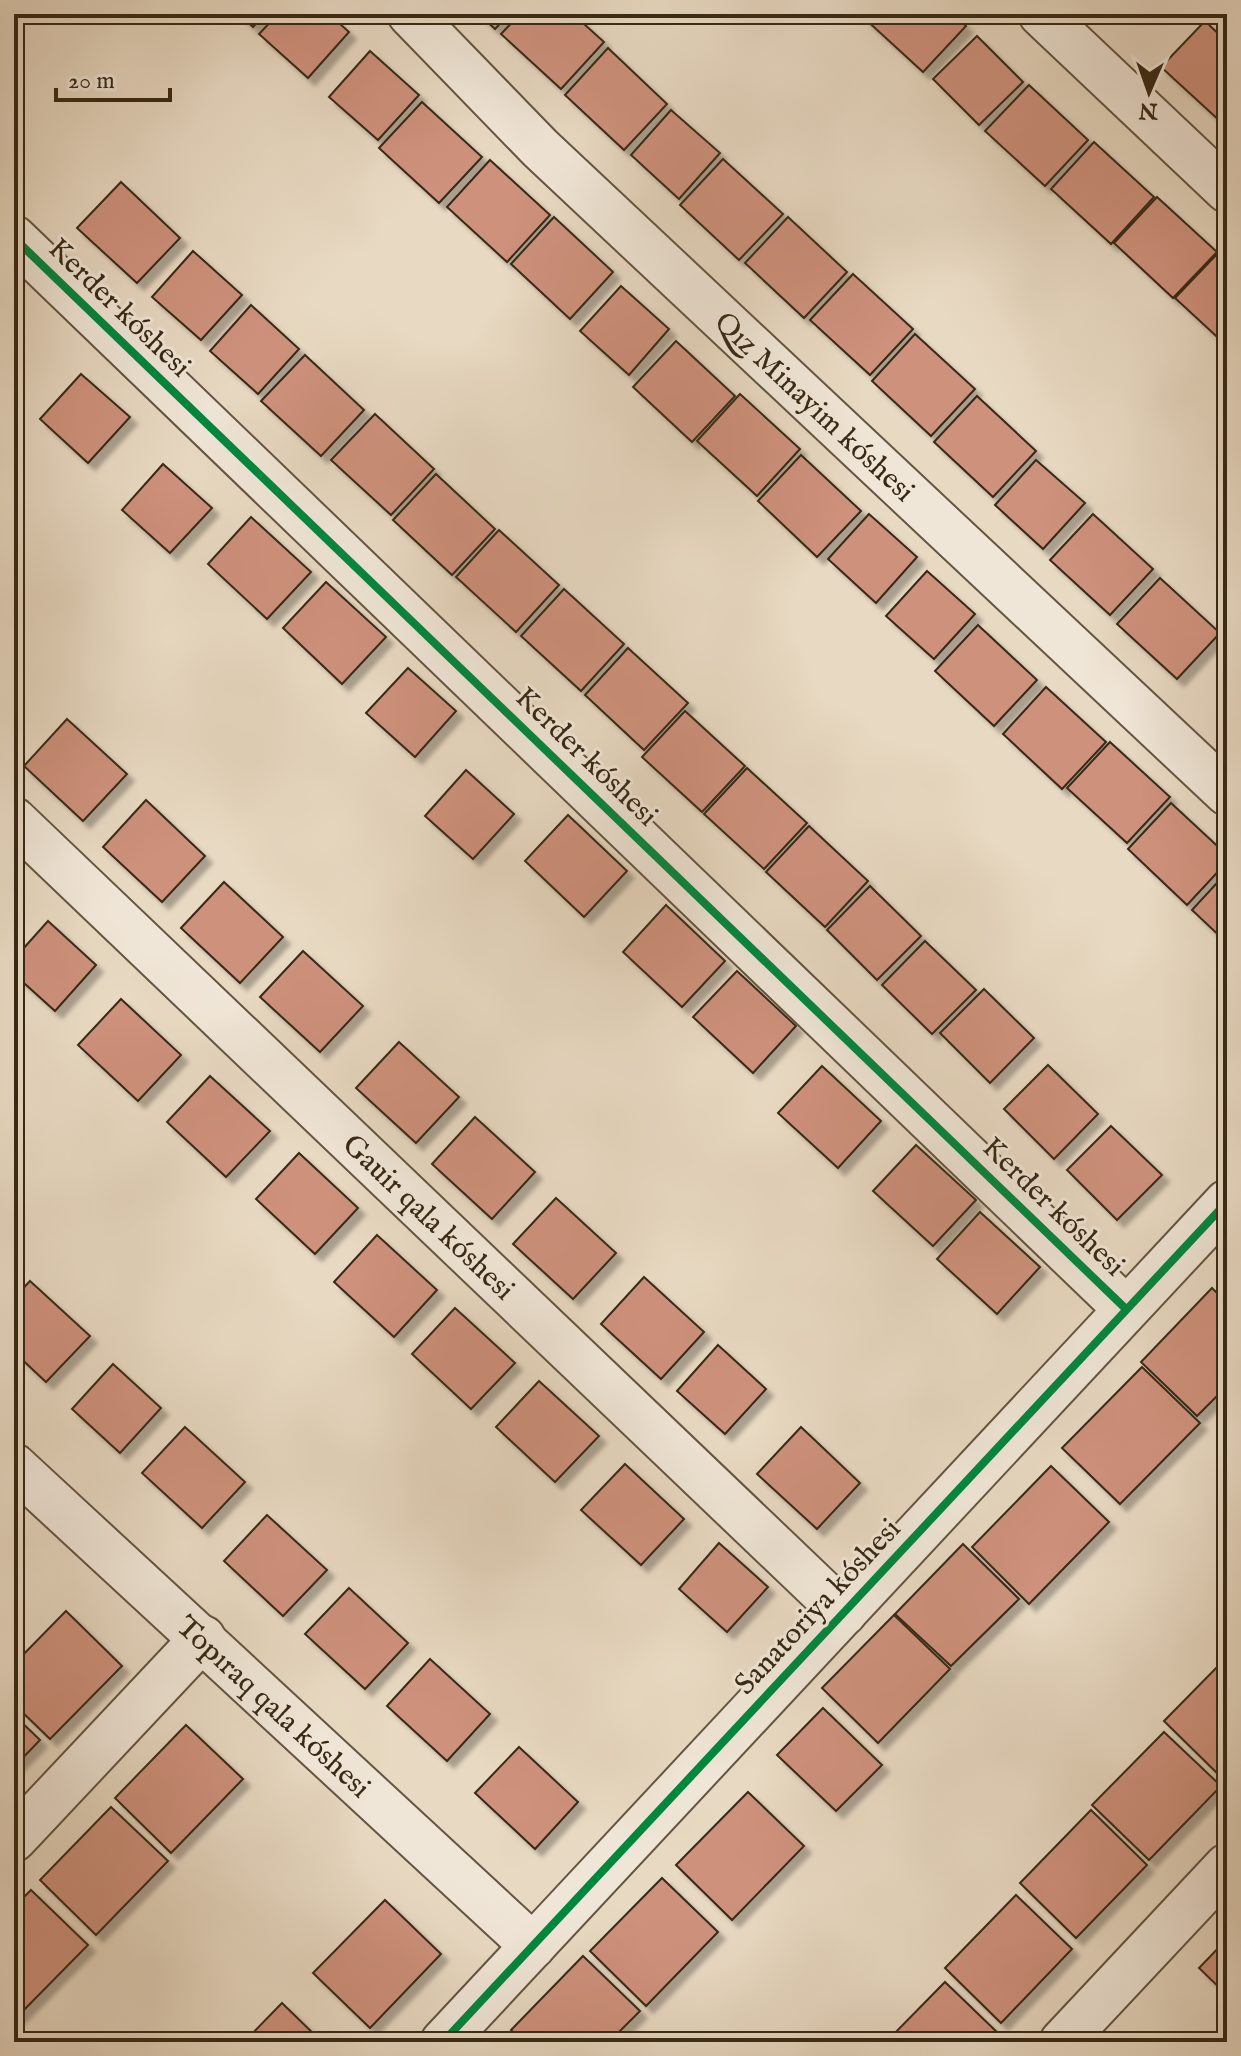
<svg xmlns="http://www.w3.org/2000/svg" width="1241" height="2056" font-family="'IM FELL English',serif">
  <style>
    .building { fill: #ce917c; stroke: #372915; stroke-width: 2; filter: url(#shadow) }
    .lines { fill: none; stroke-linecap: round; stroke-linejoin: round }
    .minor-casing { stroke: #635540; stroke-width: 48 }
    .minor { stroke: #f0e6d7; stroke-width: 44 }
    .cycleway-casing { stroke: #f0e6d7; stroke-width: 13 }
    .cycleway { stroke: #00873e; stroke-width: 8 }
    .labels { text-anchor: middle; stroke-width: 6; stroke-linejoin: round; paint-order: stroke }
    .street-label { font-size: 30px; fill: #372915; stroke: #f0e6d7 }
  </style>
  <defs>
    <filter id="shadow"><feDropShadow dx="7" dy="7" stdDeviation="2" flood-color="#0004"/></filter>
  </defs>
  <rect width="100%" height="100%" fill="#e8d9c2"/>
  <filter id="stains"><feTurbulence type="fractalNoise" baseFrequency=".0025" numOctaves="4"/><feColorMatrix values="0 0 0 0 .2 0 0 0 0 .09 0 0 0 0 .02 0 0 0 .5 -.17"/></filter>
  <radialGradient id="worn" r=".72"><stop offset=".6" stop-color="#630" stop-opacity="0"/><stop offset="1" stop-color="#630" stop-opacity=".3"/></radialGradient>
  <g class="building">
    <polygon points="239,14 265,14 253,27"/>
    <polygon points="278,14 329,14 349,32 308,78 259,34"/>
    <polygon points="479,14 509,14 495,29"/>
    <polygon points="520,14 573,14 604,42 561,89 501,34"/>
    <polygon points="866,14 953,14 966,26 923,72 863,17"/>
    <polygon points="1205,21 1227,42 1227,115 1221,122 1161,67"/>
    <polygon points="977,36 1023,82 979,125 933,79"/>
    <polygon points="608,48 667,104 624,150 565,95"/>
    <polygon points="370,51 419,95 378,140 329,97"/>
    <polygon points="1029,85 1088,140 1045,186 985,131"/>
    <polygon points="422,102 482,157 439,203 379,148"/>
    <polygon points="671,110 720,153 679,199 631,155"/>
    <polygon points="1094,142 1154,197 1111,244 1051,189"/>
    <polygon points="723,159 783,214 739,260 680,205"/>
    <polygon points="490,160 550,215 507,262 447,207"/>
    <polygon points="121,182 180,238 137,283 77,228"/>
    <polygon points="1157,197 1217,252 1173,298 1114,243"/>
    <polygon points="554,217 613,272 570,319 511,264"/>
    <polygon points="788,217 847,272 804,318 745,263"/>
    <polygon points="193,251 242,295 201,340 152,297"/>
    <polygon points="1219,252 1227,260 1227,346 1175,298"/>
    <polygon points="853,274 913,329 870,375 810,320"/>
    <polygon points="621,286 669,329 629,375 580,331"/>
    <polygon points="251,305 299,349 258,394 210,351"/>
    <polygon points="915,334 975,389 931,436 872,381"/>
    <polygon points="676,341 735,396 692,442 633,387"/>
    <polygon points="305,355 364,410 321,456 261,401"/>
    <polygon points="81,374 130,417 88,463 40,419"/>
    <polygon points="740,394 800,449 757,496 697,441"/>
    <polygon points="977,396 1036,451 993,497 934,442"/>
    <polygon points="375,414 434,469 391,515 331,460"/>
    <polygon points="801,455 861,511 817,557 758,501"/>
    <polygon points="1036,460 1085,503 1043,549 995,505"/>
    <polygon points="163,464 212,508 170,553 122,510"/>
    <polygon points="436,474 495,529 452,575 393,520"/>
    <polygon points="869,514 917,557 876,603 828,559"/>
    <polygon points="1093,514 1153,569 1110,615 1050,560"/>
    <polygon points="251,517 311,572 267,619 208,564"/>
    <polygon points="499,530 559,585 516,632 456,577"/>
    <polygon points="927,571 975,614 934,659 886,616"/>
    <polygon points="1160,578 1220,633 1177,679 1117,624"/>
    <polygon points="326,582 386,637 342,684 283,628"/>
    <polygon points="564,589 624,644 581,691 521,636"/>
    <polygon points="978,625 1037,680 994,726 935,671"/>
    <polygon points="628,648 688,703 644,750 585,695"/>
    <polygon points="408,668 456,711 415,757 366,713"/>
    <polygon points="1046,687 1106,742 1062,789 1003,734"/>
    <polygon points="685,711 745,766 702,812 642,757"/>
    <polygon points="67,719 127,774 83,821 24,766"/>
    <polygon points="1110,742 1170,797 1127,843 1067,788"/>
    <polygon points="747,768 807,823 764,869 704,814"/>
    <polygon points="466,770 514,814 473,859 425,816"/>
    <polygon points="146,800 205,856 162,902 103,847"/>
    <polygon points="1171,803 1227,855 1227,862 1187,905 1128,849"/>
    <polygon points="568,815 627,871 584,917 525,861"/>
    <polygon points="809,826 868,881 825,927 766,872"/>
    <polygon points="1227,872 1227,943 1192,910"/>
    <polygon points="224,882 283,937 240,983 181,928"/>
    <polygon points="870,886 921,936 877,980 827,930"/>
    <polygon points="666,905 725,961 682,1007 623,952"/>
    <polygon points="48,921 96,965 55,1011 14,974 14,959"/>
    <polygon points="925,941 976,990 932,1034 882,985"/>
    <polygon points="303,951 363,1006 320,1052 260,997"/>
    <polygon points="737,971 796,1026 753,1073 693,1017"/>
    <polygon points="984,989 1034,1038 990,1083 940,1033"/>
    <polygon points="121,999 181,1055 138,1101 78,1045"/>
    <polygon points="399,1042 459,1097 416,1143 356,1088"/>
    <polygon points="1048,1065 1098,1114 1054,1159 1004,1109"/>
    <polygon points="822,1066 881,1121 838,1168 778,1113"/>
    <polygon points="210,1076 270,1131 226,1177 167,1122"/>
    <polygon points="475,1117 535,1172 492,1219 432,1164"/>
    <polygon points="1111,1126 1162,1175 1117,1220 1067,1170"/>
    <polygon points="916,1145 976,1200 933,1246 873,1191"/>
    <polygon points="299,1153 358,1208 315,1254 256,1199"/>
    <polygon points="556,1198 616,1253 573,1299 513,1244"/>
    <polygon points="980,1212 1040,1267 997,1314 937,1259"/>
    <polygon points="377,1235 437,1290 394,1337 334,1282"/>
    <polygon points="644,1277 704,1332 661,1379 601,1324"/>
    <polygon points="30,1281 90,1336 46,1382 14,1352 14,1298"/>
    <polygon points="1212,1288 1227,1303 1227,1386 1197,1416 1141,1362"/>
    <polygon points="455,1308 515,1363 471,1409 412,1354"/>
    <polygon points="718,1345 766,1389 725,1434 677,1391"/>
    <polygon points="113,1364 161,1408 120,1453 72,1409"/>
    <polygon points="1142,1367 1200,1423 1120,1504 1062,1448"/>
    <polygon points="539,1381 599,1436 555,1482 496,1427"/>
    <polygon points="185,1427 245,1482 202,1528 142,1473"/>
    <polygon points="801,1427 860,1483 817,1529 757,1474"/>
    <polygon points="625,1464 684,1519 641,1565 581,1510"/>
    <polygon points="1051,1466 1109,1522 1029,1604 972,1547"/>
    <polygon points="267,1515 327,1570 283,1616 224,1561"/>
    <polygon points="719,1543 768,1587 727,1632 679,1589"/>
    <polygon points="963,1544 1019,1599 951,1666 895,1614"/>
    <polygon points="349,1588 408,1643 365,1689 305,1634"/>
    <polygon points="66,1611 122,1666 50,1739 14,1704 14,1664"/>
    <polygon points="894,1615 950,1669 878,1743 822,1688"/>
    <polygon points="1227,1657 1227,1772 1222,1778 1164,1721"/>
    <polygon points="430,1659 490,1714 447,1761 387,1706"/>
    <polygon points="823,1708 882,1765 836,1811 777,1755"/>
    <polygon points="14,1715 40,1740 14,1767"/>
    <polygon points="186,1725 243,1779 171,1853 115,1798"/>
    <polygon points="1164,1732 1221,1786 1149,1860 1092,1805"/>
    <polygon points="519,1747 578,1802 535,1849 475,1793"/>
    <polygon points="748,1792 804,1846 732,1920 676,1865"/>
    <polygon points="111,1807 168,1861 96,1935 40,1880"/>
    <polygon points="1091,1810 1147,1865 1076,1938 1020,1883"/>
    <polygon points="662,1878 718,1932 646,2006 590,1951"/>
    <polygon points="31,1890 88,1945 16,2018 14,1907"/>
    <polygon points="1016,1895 1072,1949 1001,2023 945,1968"/>
    <polygon points="385,1900 441,1954 370,2028 313,1973"/>
    <polygon points="1227,1939 1227,1995 1199,1968"/>
    <polygon points="583,1956 640,2011 609,2042 524,2042 511,2030"/>
    <polygon points="945,1982 1001,2036 996,2042 886,2042"/>
    <polygon points="282,2003 322,2042 244,2042"/>
  </g>
  <g class="lines">
    <defs>
      <g id="minor">
        <path id="s1" d="M 410,14 L 540,148 L 1227,793"/>
        <polyline points="1041,14 1227,190"/>
        <polyline points="14,238 1126,1309"/>
        <path id="s2" d="M 14,820 L 844,1613"/>
        <path id="s3" d="M 14,1466 L 533,1946"/>
        <polyline points="14,1839 203,1638"/>
        <polyline points="443,2042 1227,1202"/>
        <polyline points="1062,2042 1227,1866"/>
      </g>
    </defs>
    <use href="#minor" class="minor-casing"/>
    <use href="#minor" class="minor"/>
    <defs>
      <g id="cycleway">
        <polyline points="14,238 1126,1309"/>
        <polyline points="443,2042 1227,1202"/>
      </g>
    </defs>
    <use href="#cycleway" class="cycleway-casing"/>
    <use href="#cycleway" class="cycleway"/>
  </g>
  <g class="labels">
    <g class="street-label">
      <text transform="translate(120 307) rotate(44)" y="10">Kerder kóshesi</text>
      <text dy="10" stroke="none"><textPath href="#s1" startOffset="564">Qız Minayim kóshesi</textPath></text>
      <text transform="translate(587 756) rotate(44)" y="10">Kerder kóshesi</text>
      <text transform="translate(1054 1206) rotate(44)" y="10">Kerder kóshesi</text>
      <text dy="10" stroke="none"><textPath href="#s2" startOffset="574">Gauir qala kóshesi</textPath></text>
      <text transform="translate(817 1606) rotate(-47)" y="10">Sanatoriya kóshesi</text>
      <text dy="10" stroke="none"><textPath href="#s3" startOffset="354">Topıraq qala kóshesi</textPath></text>
    </g>
  </g>
  <rect width="1241" height="2056" fill="none" stroke="#e8d9c2" stroke-width="48"/>
  <rect x="16" y="16" width="1209" height="2024" fill="none" stroke="#372915" stroke-width="4"/>
  <rect x="24" y="24" width="1193" height="2008" fill="none" stroke="#372915" stroke-width="2"/>
  <g transform="translate(1149 92) rotate(182)" stroke="#f0e6d7" stroke-width="6" paint-order="stroke">
  <path d="M0-6L14 30L0 20L-14 30Z" fill="#372915"/>
  <text y="-12" font-size="22" font-weight="bold" text-anchor="middle" fill="#372915">N</text>
  </g>
  <path d="M56 88v12h114v-12" fill="none" stroke="#372915" stroke-width="4"/>
  <text x="68" y="88" font-size="24" fill="#372915" stroke="#f0e6d7" stroke-width="6" paint-order="stroke">20 m</text>
  <rect width="100%" height="100%" filter="url(#stains)"/>
  <rect width="100%" height="100%" fill="url(#worn)"/>
</svg>
